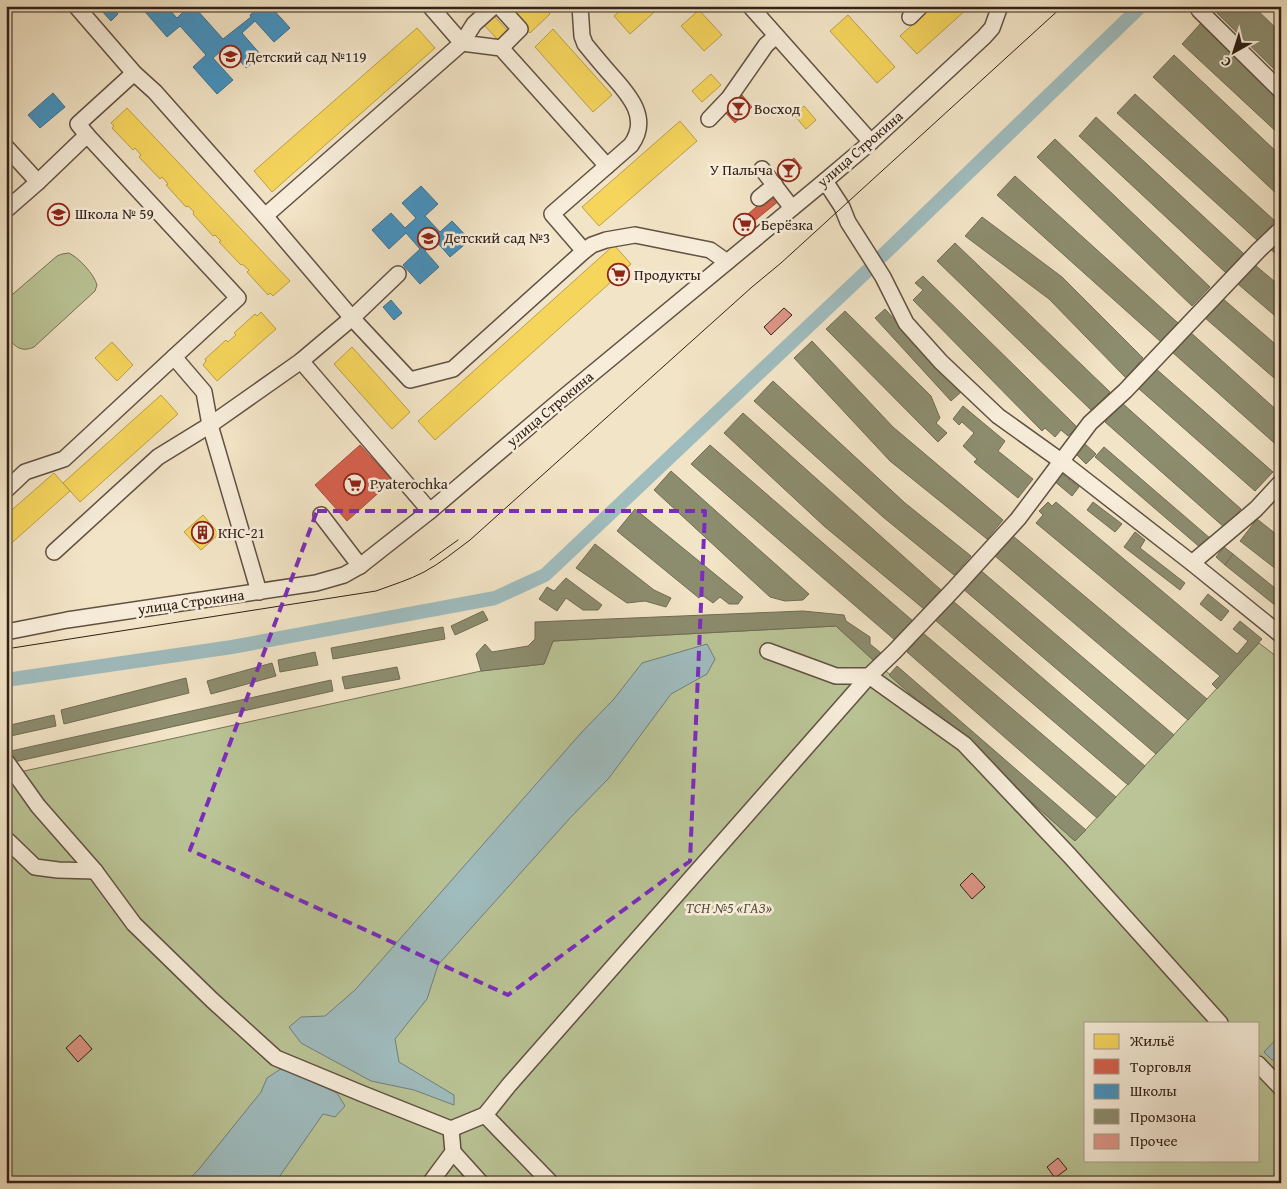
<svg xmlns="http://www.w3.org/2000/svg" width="1287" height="1189" font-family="'Gentium Book Plus',serif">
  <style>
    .green { fill: #bac496; stroke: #767256; fill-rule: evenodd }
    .water { fill: #9fbcbe; stroke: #737e7b }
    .homes { fill: #f6d55c; stroke: #bb9f47 }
    .shops { fill: #d6604d; stroke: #a44d3d }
    .schools { fill: #4393c3; stroke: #3e708f }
    .industry { fill: #8c8c6e; stroke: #716c54 }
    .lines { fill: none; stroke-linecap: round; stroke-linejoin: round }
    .canal { stroke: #9fbcbe; stroke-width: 14 }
    .building { fill: #df9688; stroke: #312017 }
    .minor-casing { stroke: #615143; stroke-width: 18 }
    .minor { stroke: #f7edda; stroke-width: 15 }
    .tram { stroke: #312017; stroke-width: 1 }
    .marked { fill: none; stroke: #7b2cbf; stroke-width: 4; stroke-dasharray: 10 6; stroke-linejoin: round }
    .labels { text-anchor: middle; stroke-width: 5; stroke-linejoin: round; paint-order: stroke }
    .poi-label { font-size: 15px; fill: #312017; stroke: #f7edda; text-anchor: start }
    .street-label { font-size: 15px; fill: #312017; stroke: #f7edda }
    .park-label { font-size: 15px; font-style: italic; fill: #5a513d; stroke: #f7edda }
  </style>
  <rect width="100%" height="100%" fill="#f2e4c6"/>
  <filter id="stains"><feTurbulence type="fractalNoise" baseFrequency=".004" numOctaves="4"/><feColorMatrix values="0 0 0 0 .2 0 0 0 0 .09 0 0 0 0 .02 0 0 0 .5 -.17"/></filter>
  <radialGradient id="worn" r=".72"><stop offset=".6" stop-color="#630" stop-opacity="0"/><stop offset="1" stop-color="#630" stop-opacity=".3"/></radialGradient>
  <g class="green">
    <path d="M 69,253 C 79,258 94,274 97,285 L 95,291 L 34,347 C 20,353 15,346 6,336 L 6,300 L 57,256 L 62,254 Z"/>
    <path d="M 836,626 L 1075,841 L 1259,643 L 1281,660 L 1281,1183 L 6,1183 L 6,775 L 481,671 L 544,664 L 553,641 ZM 1086,1023 L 1258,1023 L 1258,1160 L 1086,1160 Z"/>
  </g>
  <g class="water">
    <polygon points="707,644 715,659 707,674 671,694 609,778 570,818 438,965 427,999 395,1039 399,1062 454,1095 454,1105 414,1090 371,1081 301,1043 289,1027 301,1017 325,1016 355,990 581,733 614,699 642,663"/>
    <polygon points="1281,1034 1281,1058 1272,1060 1264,1052"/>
    <polygon points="282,1068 337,1093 345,1106 335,1117 323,1114 275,1183 186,1183 199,1169 261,1092 267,1078"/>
  </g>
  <g class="homes">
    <polygon points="506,6 543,6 550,14 530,33"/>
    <polygon points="625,6 661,6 630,34 614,16"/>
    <polygon points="933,6 967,6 968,8 917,54 900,36"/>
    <polygon points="699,10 722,35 704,51 681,26"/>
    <polygon points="848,15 895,67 877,83 830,31"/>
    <polygon points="494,16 508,31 498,40 484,25"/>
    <polygon points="417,28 435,48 272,192 254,171"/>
    <polygon points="553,29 612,95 593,112 535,47"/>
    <polygon points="711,74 721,85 702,102 692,91"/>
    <polygon points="804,106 816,120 806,129 794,115"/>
    <polygon points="127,108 290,281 273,296 270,293 268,295 247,272 249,270 242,264 241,265 219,242 221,241 215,235 213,236 193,214 194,212 188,206 186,207 166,185 168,184 162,177 160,179 139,157 141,155 135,148 133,150 112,128 114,126 111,123"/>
    <polygon points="680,121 697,141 599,226 582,207"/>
    <polygon points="614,245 631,264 435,440 418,421"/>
    <polygon points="261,312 276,329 217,381 203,365 206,361 205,359 226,340 228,342 236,335 234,333 255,314 257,316"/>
    <polygon points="112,342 133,365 117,381 95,358"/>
    <polygon points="352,347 410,412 392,429 334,364"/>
    <polygon points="161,395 178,414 80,502 63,483"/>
    <polygon points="54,473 70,491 6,548 6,515"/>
    <polygon points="203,515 219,534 201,550 184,532"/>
  </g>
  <g class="shops">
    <polygon points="742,95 752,107 735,123 724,111"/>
    <polygon points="794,158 802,168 785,181 777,172"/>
    <polygon points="773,192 780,200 753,222 747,215"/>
    <polygon points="360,445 393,481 390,483 393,486 387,491 384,488 347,521 315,485"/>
  </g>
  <g class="schools">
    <polygon points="103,6 111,6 118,14 111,21 100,9"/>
    <polygon points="140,6 166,6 177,18 189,6 201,6 197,10 223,39 251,17 250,15 260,6 270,6 290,28 274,42 255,21 242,33 261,55 246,68 227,46 213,58 233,80 217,94 193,67 206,55 180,26 167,37"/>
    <polygon points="53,93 65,107 40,128 28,115"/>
    <polygon points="421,186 438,204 425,216 440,232 452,221 470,240 450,257 436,241 425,251 439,267 420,284 403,265 420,249 406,233 389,249 372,230 391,213 405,228 416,218 402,203"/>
    <polygon points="391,300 402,313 394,320 383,307"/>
  </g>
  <g class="industry">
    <polygon points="1214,6 1253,6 1281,33 1281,76 1212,8"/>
    <polygon points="1201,23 1281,97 1281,136 1182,44"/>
    <polygon points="1174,55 1281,156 1281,174 1280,176 1281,177 1281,198 1153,77"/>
    <polygon points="1135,94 1275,221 1258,241 1117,113"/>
    <polygon points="1096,117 1244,254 1226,273 1079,136"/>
    <polygon points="1055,139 1210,287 1192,306 1037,157"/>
    <polygon points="1015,176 1178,323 1161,342 997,195"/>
    <polygon points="982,217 1062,277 1143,358 1126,378 1049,299 965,236"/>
    <polygon points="1281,236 1281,258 1270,249"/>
    <polygon points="955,243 1110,392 1092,411 937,261"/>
    <polygon points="1255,265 1281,287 1281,321 1238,284"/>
    <polygon points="923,276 1077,427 1068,436 1061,430 1055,437 1045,428 1042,431 913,300 923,290 915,283"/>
    <polygon points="1221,297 1281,349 1281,384 1204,317"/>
    <polygon points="885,309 961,392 951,401 875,318"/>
    <polygon points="845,311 931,396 940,418 936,423 947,433 938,442 826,329"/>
    <polygon points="1189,331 1281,414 1281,449 1171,351"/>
    <polygon points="812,341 893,427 1003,520 987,539 890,461 794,358"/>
    <polygon points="1155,368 1273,472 1255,491 1138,388"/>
    <polygon points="773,381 905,503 971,556 954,575 883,517 754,401"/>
    <polygon points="1122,403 1241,509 1225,528 1105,422"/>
    <polygon points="963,406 1005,441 998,451 1033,479 1018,498 974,462 977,459 963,446 974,433 962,422 959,425 953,419"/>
    <polygon points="743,413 941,590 924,609 824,526 724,433"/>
    <polygon points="1084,443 1096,454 1086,464 1074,452"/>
    <polygon points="710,445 913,621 896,641 691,464"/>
    <polygon points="1104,447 1211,539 1202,549 1095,457"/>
    <polygon points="671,471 809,594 803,600 785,601 770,597 654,490"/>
    <polygon points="1060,472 1079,487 1072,496 1053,480"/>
    <polygon points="1048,502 1052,506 1056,502 1237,654 1248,641 1233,629 1240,621 1262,639 1217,689 1212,684 1220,676 1036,523 1043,515 1039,511"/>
    <polygon points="1093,502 1122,524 1115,532 1087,510"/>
    <polygon points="635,509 743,597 738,604 729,604 720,597 713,603 702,595 699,598 617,531"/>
    <polygon points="1257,519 1281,538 1281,573 1240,541"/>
    <polygon points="1135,532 1145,540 1140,548 1185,583 1180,590 1124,547"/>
    <polygon points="1013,536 1207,699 1188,720 995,556"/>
    <polygon points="595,544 654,590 671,598 666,607 645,601 627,603 576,568"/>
    <polygon points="1224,547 1233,554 1225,565 1216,557"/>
    <polygon points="1233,554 1281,593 1281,610 1225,565"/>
    <polygon points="979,569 1174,735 1156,754 962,588"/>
    <polygon points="566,578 602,605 598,610 583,610 566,598 557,611 539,599 547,587 554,591"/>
    <polygon points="1208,594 1229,611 1221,621 1200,604"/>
    <polygon points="953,601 1145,766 1128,785 935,620"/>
    <polygon points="483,611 488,620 455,635 451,626"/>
    <polygon points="803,611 844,615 846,621 870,637 870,644 881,653 874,661 836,626 553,641 544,664 481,671 476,654 485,644 492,652 528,646 535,639 535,622"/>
    <polygon points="443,627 445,639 333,659 331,648"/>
    <polygon points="923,633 1116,797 1097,818 907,652"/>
    <polygon points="315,652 318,665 280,672 278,660"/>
    <polygon points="272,663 276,676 211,694 207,681"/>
    <polygon points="897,666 1086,830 1075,841 889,675"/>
    <polygon points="397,667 400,679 345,689 342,677"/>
    <polygon points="186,678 189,693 64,724 61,710"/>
    <polygon points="331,680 333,691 14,762 11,751"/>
    <polygon points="54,715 56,726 6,737 6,726"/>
  </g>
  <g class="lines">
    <g class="canal">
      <polyline points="882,256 1141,6"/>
      <polyline points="6,680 232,647 495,598 545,575 867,271"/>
    </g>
  </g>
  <g class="building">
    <polygon points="784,308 792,315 771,335 764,327"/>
    <polygon points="972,873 985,887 972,899 960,885"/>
    <polygon points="80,1035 92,1049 78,1062 66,1048"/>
    <polygon points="1058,1158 1067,1169 1055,1178 1047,1167"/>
  </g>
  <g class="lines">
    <defs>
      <g id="minor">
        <polyline points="76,6 134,73 155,92 265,216 352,318 410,380 453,369 584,251 592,245 606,240 635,235 710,250 727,262"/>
        <polyline points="494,6 474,24 462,43 501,48 607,166"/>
        <polyline points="499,6 520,29 501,48"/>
        <path d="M 580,6 L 582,36 L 585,44 C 594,55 603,66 613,77 C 630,96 650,119 631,145 L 552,214 L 584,251"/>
        <polyline points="750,6 871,142"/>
        <polyline points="1203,6 1199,10 1281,91"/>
        <polyline points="910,17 921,6"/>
        <polyline points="134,73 78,124 87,135 238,298 174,357 204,392 210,425 259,592"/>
        <polyline points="709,119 729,98 766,45 776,36"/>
        <polyline points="6,147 38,182"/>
        <polyline points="762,169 792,208"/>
        <polyline points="825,181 842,207 848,222 883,277 906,323 941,362 998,416 1061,461 1192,563 1281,635"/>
        <polyline points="759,198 775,185"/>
        <polyline points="6,210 38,182 87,135"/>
        <polyline points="265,216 462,43 430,6"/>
        <polyline points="398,274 352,318 301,361 430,511"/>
        <polyline points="6,490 25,472 64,459 174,357"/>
        <polyline points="321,515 360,566"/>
        <polyline points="54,552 158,457 210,425 301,361"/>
        <polyline points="1192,563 1256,509 1281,482"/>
        <polyline points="6,632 67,620 316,583 344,575 360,566 430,511 564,397 825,181 871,142 984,37 992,28 1000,6"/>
        <polyline points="768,651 836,676 869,676 964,744 1070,856 1220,1023"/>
        <polyline points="6,761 38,806 95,871 134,924 212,1000 276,1058 363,1094 451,1129"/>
        <polyline points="6,839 35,867 58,870 95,871"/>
        <polyline points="1258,1064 1281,1088"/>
        <polyline points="485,1115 551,1183"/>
        <polyline points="453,1152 481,1183"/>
        <polyline points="430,1183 453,1152 451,1129 485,1115 509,1085 869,676 894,652 954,589 1018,519 1090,423 1125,391 1258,251 1281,229"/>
      </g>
    </defs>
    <use href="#minor" class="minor-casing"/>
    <use href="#minor" class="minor"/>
    <g class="tram">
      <polyline points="430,560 458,540"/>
      <path d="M 6,649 L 376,591 C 392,585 409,580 424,572 C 441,563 455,551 470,540 L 752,287 L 781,263 L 1063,6"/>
    </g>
  </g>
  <path class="marked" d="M 317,511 L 705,511 L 690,861 L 508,995 L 190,850 Z"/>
  <defs>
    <symbol id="school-ring" viewBox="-11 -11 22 22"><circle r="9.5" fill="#f7edda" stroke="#8f2418" stroke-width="1.5"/><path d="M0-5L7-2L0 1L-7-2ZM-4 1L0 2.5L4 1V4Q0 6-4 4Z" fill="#8f2418"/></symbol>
    <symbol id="bar-ring" viewBox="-11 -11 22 22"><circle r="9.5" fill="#f7edda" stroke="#8f2418" stroke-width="1.5"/><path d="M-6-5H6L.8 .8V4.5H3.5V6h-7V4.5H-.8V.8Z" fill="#8f2418"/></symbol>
    <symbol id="supermarket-ring" viewBox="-11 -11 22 22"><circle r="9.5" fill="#f7edda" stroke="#8f2418" stroke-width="1.5"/><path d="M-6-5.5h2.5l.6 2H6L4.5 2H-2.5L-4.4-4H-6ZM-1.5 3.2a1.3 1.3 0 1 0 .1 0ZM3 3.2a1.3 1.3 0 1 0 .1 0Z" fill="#8f2418"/></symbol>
    <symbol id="building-ring" viewBox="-11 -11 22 22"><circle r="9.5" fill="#f7edda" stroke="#8f2418" stroke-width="1.5"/><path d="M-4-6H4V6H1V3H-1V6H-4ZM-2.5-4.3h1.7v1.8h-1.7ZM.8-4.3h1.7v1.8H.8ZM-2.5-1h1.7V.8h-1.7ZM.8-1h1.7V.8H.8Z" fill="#8f2418"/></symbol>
  </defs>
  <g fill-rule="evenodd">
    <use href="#school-ring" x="218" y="44" width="25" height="25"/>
    <use href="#bar-ring" x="726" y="96" width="25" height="25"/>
    <use href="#bar-ring" x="776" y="158" width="25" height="25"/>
    <use href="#school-ring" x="46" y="202" width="25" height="25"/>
    <use href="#supermarket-ring" x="732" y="212" width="25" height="25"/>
    <use href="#school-ring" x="416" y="226" width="25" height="25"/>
    <use href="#supermarket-ring" x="606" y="262" width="25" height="25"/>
    <use href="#supermarket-ring" x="342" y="472" width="25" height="25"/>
    <use href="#building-ring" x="190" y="520" width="25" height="25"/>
  </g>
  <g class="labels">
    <g class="poi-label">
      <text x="246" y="62">Детский сад №119</text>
      <text x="754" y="114">Восход</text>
      <text x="773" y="175" text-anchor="end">У Палыча</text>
      <text x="75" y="219">Школа № 59</text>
      <text x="761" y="230">Берёзка</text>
      <text x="444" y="243">Детский сад №3</text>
      <text x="634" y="280">Продукты</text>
      <text x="370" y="489">Pyaterochka</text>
      <text x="218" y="538">КНС-21</text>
    </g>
    <g class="street-label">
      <text transform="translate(860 149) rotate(-41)" y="5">улица Строкина</text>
      <text transform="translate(550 409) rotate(-40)" y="5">улица Строкина</text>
      <text transform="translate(191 602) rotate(-8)" y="5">улица Строкина</text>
    </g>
    <g class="park-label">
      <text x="729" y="913">ТСН №5 «ГАЗ»</text>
    </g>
  </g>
  <rect width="1287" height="1189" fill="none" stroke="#f2e4c6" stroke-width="25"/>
  <rect x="8" y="8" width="1272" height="1174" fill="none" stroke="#312017" stroke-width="2.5"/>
  <rect x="12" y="12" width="1262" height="1164" fill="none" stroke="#312017"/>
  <rect x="1084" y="1022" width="175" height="140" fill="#f7edda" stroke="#a89b8c"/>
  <rect x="1094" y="1034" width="25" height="15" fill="#f6d55c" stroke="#a89b8c"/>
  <text x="1130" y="1046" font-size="15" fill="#312017">Жильё</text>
  <rect x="1094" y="1059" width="25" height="15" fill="#d6604d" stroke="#a89b8c"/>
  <text x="1130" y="1072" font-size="15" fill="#312017">Торговля</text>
  <rect x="1094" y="1084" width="25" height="15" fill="#4393c3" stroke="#a89b8c"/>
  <text x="1130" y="1096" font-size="15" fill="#312017">Школы</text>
  <rect x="1094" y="1109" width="25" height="15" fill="#8c8c6e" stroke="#a89b8c"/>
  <text x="1130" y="1122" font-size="15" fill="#312017">Промзона</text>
  <rect x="1094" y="1134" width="25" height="15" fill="#df9688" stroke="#a89b8c"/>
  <text x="1130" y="1146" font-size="15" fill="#312017">Прочее</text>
  <g transform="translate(1234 52) rotate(219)" stroke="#f7edda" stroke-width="4" paint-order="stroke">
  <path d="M0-4L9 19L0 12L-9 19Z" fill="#312017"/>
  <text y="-8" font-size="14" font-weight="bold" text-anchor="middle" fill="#312017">С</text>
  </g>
  <rect width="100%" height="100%" filter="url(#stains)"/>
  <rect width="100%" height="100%" fill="url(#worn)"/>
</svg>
